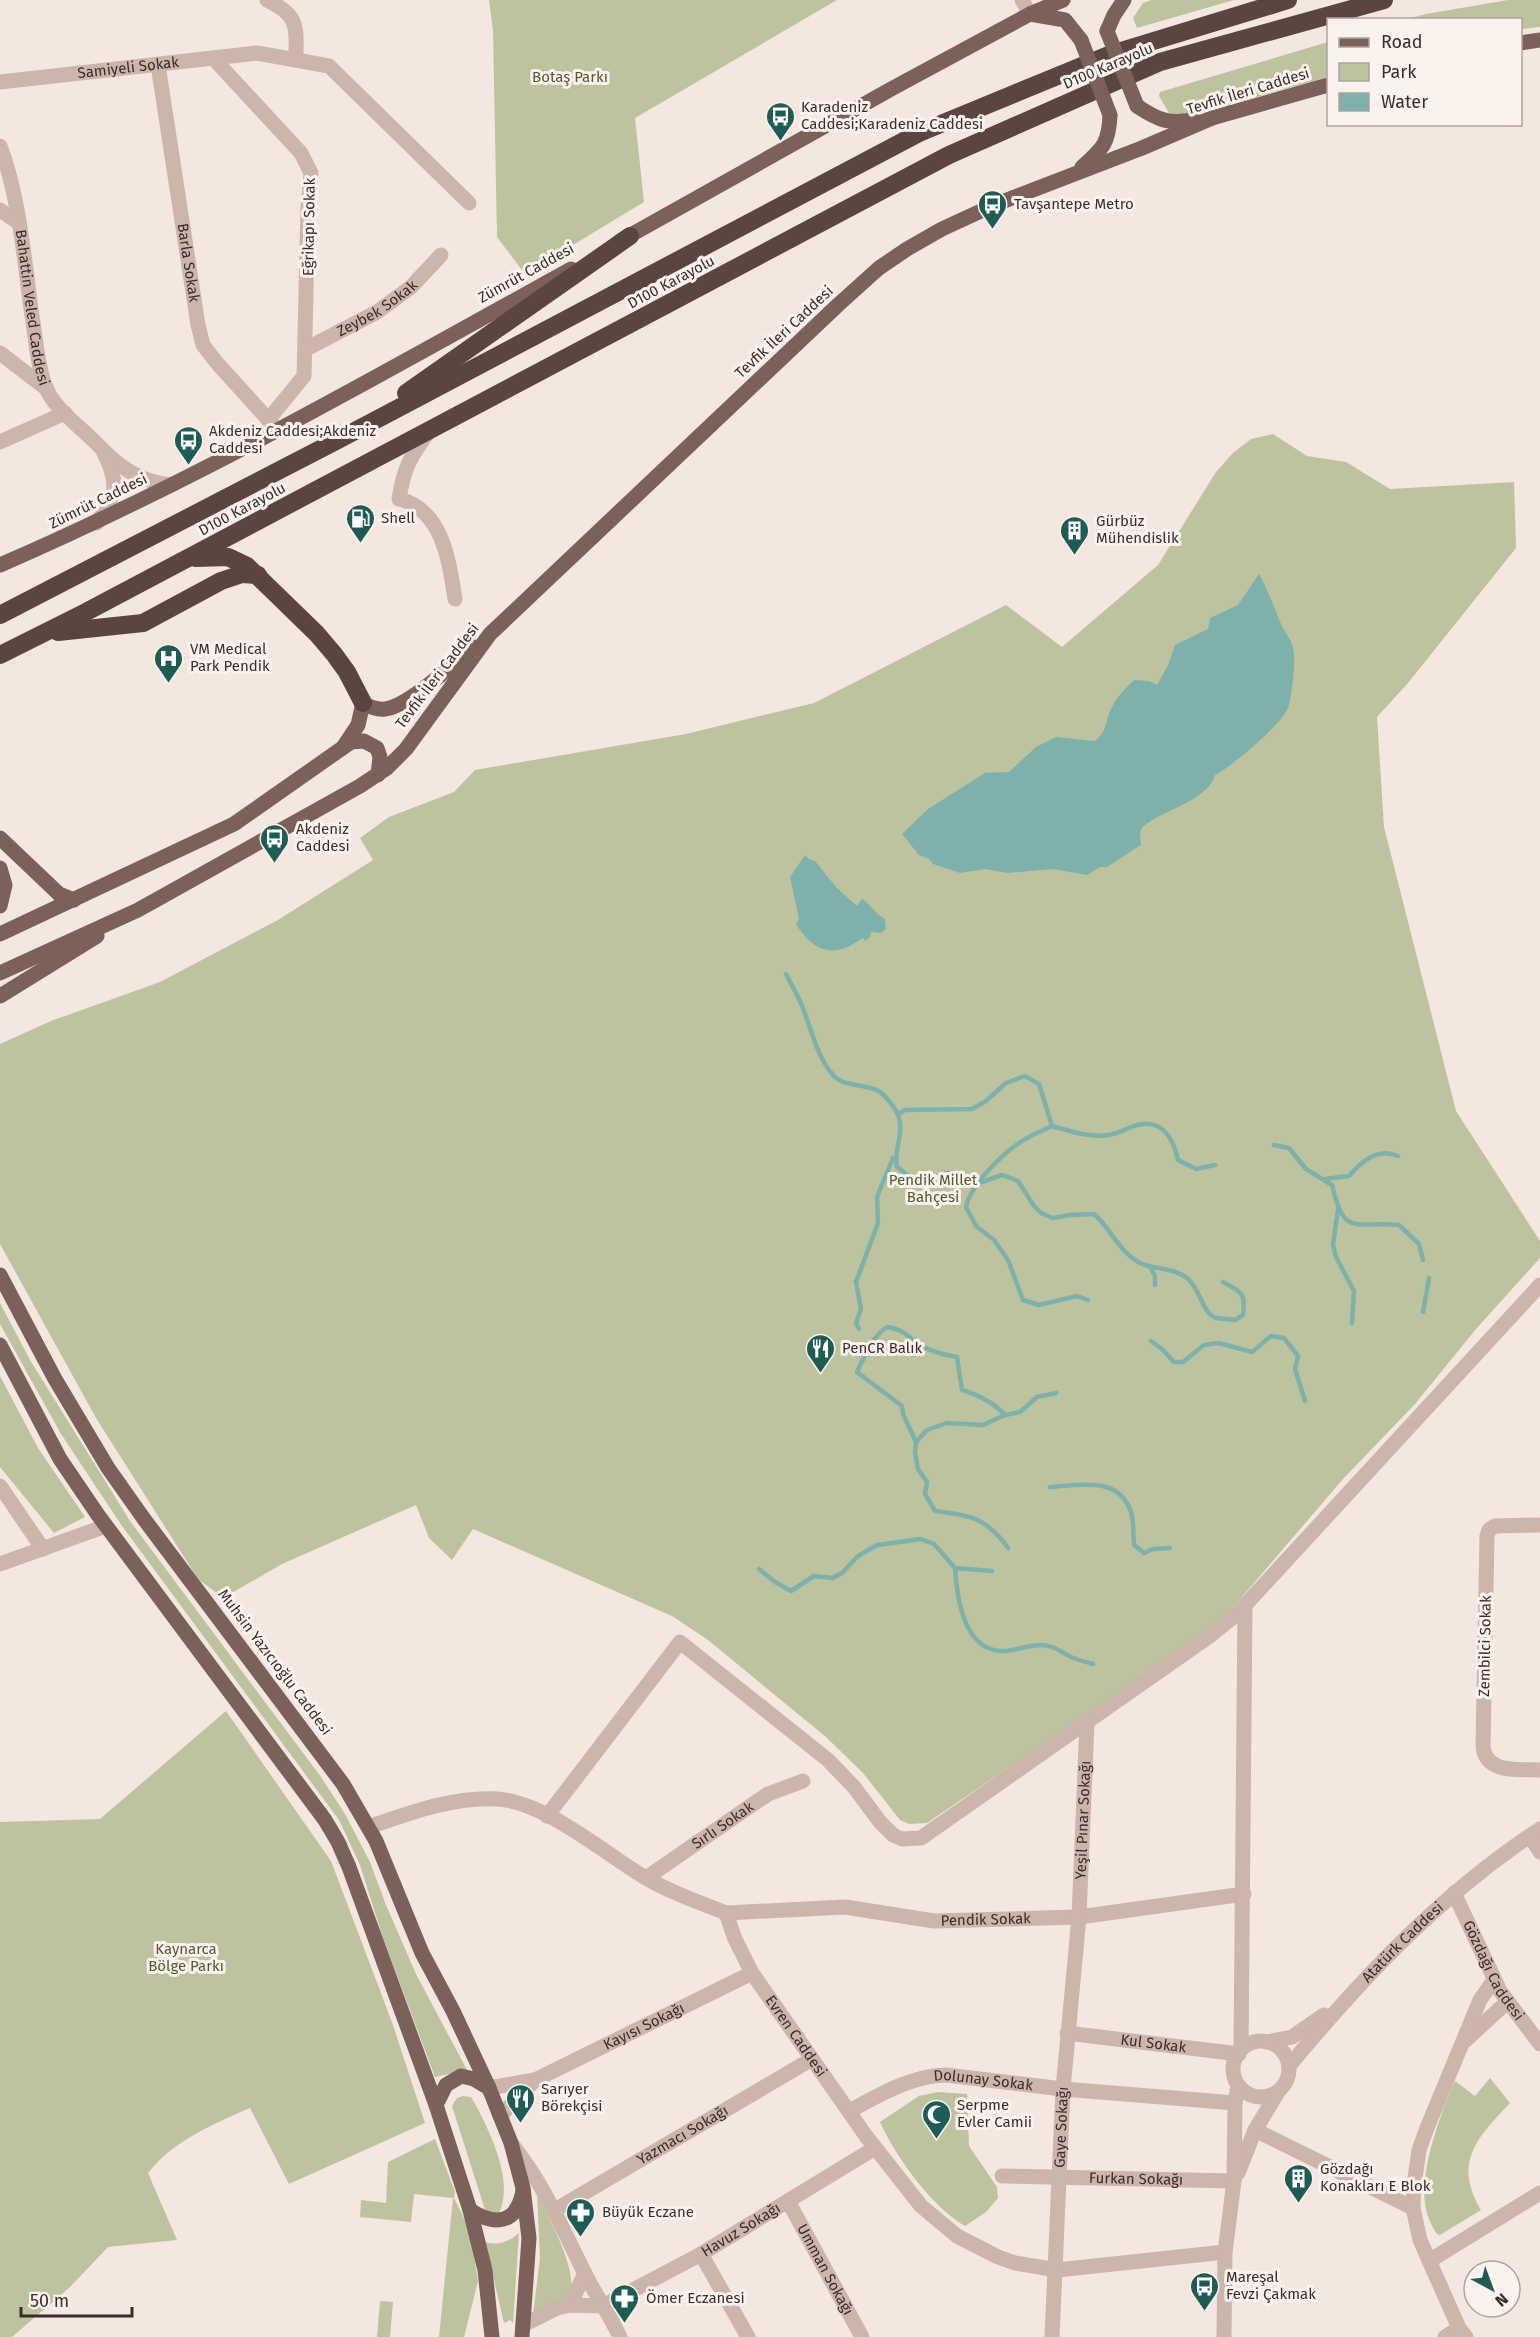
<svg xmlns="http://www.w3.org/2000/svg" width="1540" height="2337" font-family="'Fira Sans',sans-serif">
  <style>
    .green { fill: #bdc39f }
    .water { fill: #7eb1ab }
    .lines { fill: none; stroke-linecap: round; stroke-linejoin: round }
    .stream { stroke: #7eb1ab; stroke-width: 4.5 }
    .minor { stroke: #ccb5ab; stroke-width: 15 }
    .major { stroke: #7c615b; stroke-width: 15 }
    .highway { stroke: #5b4541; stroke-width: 18 }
    .major-bridge { stroke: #7c615b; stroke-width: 15 }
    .labels { text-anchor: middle; stroke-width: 6; stroke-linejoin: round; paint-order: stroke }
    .street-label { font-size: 15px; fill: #3a2d2a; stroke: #fbf2ed }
    .park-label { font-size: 15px; fill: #50592e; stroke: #fbf2ed }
    .poi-label { font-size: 15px; fill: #3a2d2a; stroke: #fbf2ed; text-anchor: start }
  </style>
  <rect width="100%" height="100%" fill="#f3e7e0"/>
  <g class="green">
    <polygon points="489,0 837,0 635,118 644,202 525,274 497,237 493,31"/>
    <polygon points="1151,0 1234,0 1137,28 1133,18 1143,3"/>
    <polygon points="1508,0 1540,0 1540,27 1521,29 1520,20 1407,19 1426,14"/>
    <polygon points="1328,42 1328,77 1196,114 1169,113 1159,96 1160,92"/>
    <polygon points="1273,434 1307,456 1346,462 1390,489 1514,482 1516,548 1408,683 1377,717 1384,827 1456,1111 1540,1241 1540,1258 1476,1329 1415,1404 1343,1479 1224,1618 1200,1638 927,1823 909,1824 900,1820 863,1773 826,1737 708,1640 672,1616 473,1529 452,1560 429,1538 416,1505 282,1564 223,1598 198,1579 96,1418 0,1244 0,1044 51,1021 160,982 278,920 373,860 360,838 389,817 454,792 475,770 686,734 814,703 1006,605 1062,647 1158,565 1216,472 1233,453 1251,439"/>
    <polygon points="0,1303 30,1360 130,1521 321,1777 345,1814 370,1862 386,1905 416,1974 467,2070 435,2077 383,1938 360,1865 339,1820 122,1526 61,1434 0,1324"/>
    <polygon points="0,1376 38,1448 85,1517 54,1533 0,1467"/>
    <path d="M 226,1711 L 331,1861 L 393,2025 L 425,2123 L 289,2184 L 250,2108 C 213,2124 173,2141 148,2173 L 177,2240 L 108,2247 L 70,2287 L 12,2337 L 0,2337 L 0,1822 L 100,1819 Z"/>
    <path d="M 1490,2078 L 1510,2103 C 1477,2138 1453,2162 1481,2210 L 1440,2235 L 1437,2234 C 1431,2225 1426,2214 1425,2203 C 1420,2169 1441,2112 1455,2081 L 1475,2096 Z"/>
    <path d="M 938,2092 L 967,2094 L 969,2146 L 997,2187 L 998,2198 L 986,2212 L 965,2226 C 931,2206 896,2157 880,2122 L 919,2096 Z"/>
    <path d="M 463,2096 L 471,2097 C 488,2126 515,2181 499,2213 L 491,2216 L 485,2210 L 452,2106 L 457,2098 Z"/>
    <polygon points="435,2139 455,2192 454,2198 470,2230 478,2281 464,2337 439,2337 453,2198 414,2194 411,2222 360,2217 361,2200 386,2203 388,2162"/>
    <path d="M 537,2193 C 545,2212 586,2282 566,2298 C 557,2305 543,2310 533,2315 L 540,2258 Z"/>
    <path d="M 519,2233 L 513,2323 L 510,2320 L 504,2323 L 485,2242 C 499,2246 508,2242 519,2233 Z"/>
    <polygon points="380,2301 393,2302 390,2337 377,2337"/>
  </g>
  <g class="water">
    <path d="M 1259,574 C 1268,590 1274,607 1281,624 C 1284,632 1292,640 1293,648 C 1296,662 1292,694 1288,708 C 1283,723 1230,768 1215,775 C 1209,798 1171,808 1151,821 C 1147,824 1142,826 1141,830 C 1139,834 1141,841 1141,845 L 1107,867 L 1100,867 L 1087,875 L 1053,869 L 1007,873 L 985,869 L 960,873 L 933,864 L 929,859 L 919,855 L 902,834 L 928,809 L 985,773 L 1009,772 L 1036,747 L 1056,737 L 1095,741 C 1109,729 1104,722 1112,707 C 1117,696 1126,688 1134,680 L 1149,681 L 1157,685 L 1168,665 L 1175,645 L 1208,629 L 1210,618 L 1238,605 Z"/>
    <path d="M 805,855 L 809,859 L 815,861 L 836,887 L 857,906 L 862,899 C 871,904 874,913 885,919 L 886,929 L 881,933 L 871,932 L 870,937 L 865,941 L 863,938 C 856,942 850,947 842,949 C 820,955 806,940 796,924 L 799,919 L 790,877 Z"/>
  </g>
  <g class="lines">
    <g class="stream">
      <path d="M 786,974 C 792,986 800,999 804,1011 C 812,1032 818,1058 833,1075 C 844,1088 867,1083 880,1092 C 885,1095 895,1108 897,1113 C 906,1131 893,1150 897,1167 L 917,1182 L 948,1173 L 952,1175"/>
      <polyline points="898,1114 905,1110 972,1109 986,1101 1006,1083 1025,1076 1039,1084 1052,1126"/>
      <path d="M 1274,1145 L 1289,1148 L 1306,1169 L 1332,1185 C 1344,1238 1354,1221 1399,1225 L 1419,1244 L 1423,1260"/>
      <path d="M 1325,1179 L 1349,1176 C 1362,1161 1378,1147 1398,1156"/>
      <path d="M 970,1181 L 976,1184 L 1002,1175 L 1018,1181 L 1034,1206 L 1041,1213 L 1053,1218 L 1070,1215 L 1094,1214 C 1111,1229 1118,1250 1138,1262 C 1153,1270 1173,1267 1187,1278 C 1200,1288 1202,1313 1216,1318 C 1222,1319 1229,1319 1235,1320 L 1243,1315 C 1246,1292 1241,1292 1223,1282"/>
      <polyline points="1338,1209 1333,1245 1336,1257 1354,1291 1352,1323"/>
      <polyline points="1151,1268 1155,1276 1155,1285"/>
      <path d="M 1088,1300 L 1077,1296 L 1039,1305 L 1023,1300 L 1008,1260 L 994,1240 L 976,1226 L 966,1207 C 970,1186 1001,1155 1019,1143 C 1029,1136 1041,1131 1052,1126 C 1070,1131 1089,1138 1108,1135 C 1117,1134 1126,1129 1134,1126 C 1161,1117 1173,1137 1178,1160 L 1196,1169 L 1215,1165"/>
      <polyline points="1423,1312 1429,1278"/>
      <polyline points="859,1329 856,1323 861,1309 856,1282 878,1223 877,1197 893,1158"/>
      <polyline points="1151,1341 1162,1349 1174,1362 1183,1362 1204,1345 1219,1343 1252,1352 1271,1336 1284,1338 1298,1356 1295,1369 1305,1401"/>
      <path d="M 1005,1415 C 994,1403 979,1395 962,1390 L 957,1357 C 944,1355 932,1352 920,1345 C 906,1336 906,1330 887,1327 C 872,1337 865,1355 857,1372 L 902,1406 L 903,1414 L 916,1442 L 915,1453 L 918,1469 L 927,1482 L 925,1494 L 935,1511 C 970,1515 987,1518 1008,1548"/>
      <polyline points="916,1442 927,1430 947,1423 983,1425 1005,1415 1020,1412 1037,1397 1056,1393"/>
      <path d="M 1050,1487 C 1081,1485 1119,1476 1131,1512 C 1134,1522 1133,1534 1134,1545 L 1144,1553 L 1153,1549 L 1170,1548"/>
      <path d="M 955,1568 C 957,1597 963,1648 1000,1651 C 1013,1652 1027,1645 1041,1645 C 1053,1645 1061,1652 1071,1657 C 1078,1660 1086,1662 1093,1664"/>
      <polyline points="759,1569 775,1582 791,1591 814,1576 833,1578 842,1573 858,1556 877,1545 921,1539 934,1544 955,1568 992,1571"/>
    </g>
    <g class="minor">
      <path d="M 267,0 C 300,16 296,27 296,60"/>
      <polyline points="1022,0 1030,14"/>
      <polyline points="213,58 301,153 311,173 308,208 304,376 268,420"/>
      <path id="s1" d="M 158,65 L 198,325 L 203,345 L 217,363 L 275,427"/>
      <path id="s2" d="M 0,82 L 257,53 L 329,66 L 469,203"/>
      <path id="s3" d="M 0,146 C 20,199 24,260 32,316 C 36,339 37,365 46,388 C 55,409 79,426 95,442 C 118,466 138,482 172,485"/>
      <polyline points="0,210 19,223"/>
      <path id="s4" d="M 306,349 L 377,312 L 411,287 L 441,255"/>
      <polyline points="0,353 47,389"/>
      <path d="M 430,430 C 410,457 404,467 399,499 C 443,510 449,561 455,599"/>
      <polyline points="0,442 65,413"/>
      <path d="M 97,523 C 116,493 120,485 104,453"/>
      <polyline points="0,1486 43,1549"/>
      <path d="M 1540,1525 L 1495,1526 L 1489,1530 L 1487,1536 L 1483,1746 C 1485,1774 1519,1769 1540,1770"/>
      <polyline points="0,1564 106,1526"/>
      <polyline points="547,1816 680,1642 828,1760 854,1787 880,1822 893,1835 902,1839 921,1838 1211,1635 1237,1614 1540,1285"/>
      <path id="s5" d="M 369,1827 C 409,1813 455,1796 498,1799 C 547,1803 605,1854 646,1878 C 671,1893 699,1902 726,1913 L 735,1939 L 752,1973 L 866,2136 L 921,2206 L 957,2236 L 998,2257 L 1015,2263 L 1057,2270 L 1225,2252"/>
      <polyline points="1530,1836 1540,1852"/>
      <path id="s6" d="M 646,1878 L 768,1794 L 803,1781"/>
      <path id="s7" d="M 1454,1893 L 1500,1991 L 1540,2044"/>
      <path id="s8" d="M 726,1913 L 845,1907 L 934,1921 L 1079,1917 L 1244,1894"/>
      <path id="s9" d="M 1067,2033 L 1239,2054"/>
      <polyline points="1466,2040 1507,2002"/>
      <circle cx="1261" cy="2069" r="28"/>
      <polyline points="1267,2042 1292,2037 1324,2015"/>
      <polyline points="1241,2050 1245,1605"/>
      <path id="s10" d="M 1289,2066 C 1363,1977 1442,1893 1540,1829"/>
      <path id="s11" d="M 489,2088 L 535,2080 L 752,1973"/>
      <path id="s12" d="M 849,2111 C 880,2095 910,2076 946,2075 L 1063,2089 L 1235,2103"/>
      <polyline points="500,2116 535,2080"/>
      <polyline points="1255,2130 1413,2208"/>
      <path d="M 511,2143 C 543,2183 562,2227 584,2272 C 595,2294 610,2315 620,2337"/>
      <polyline points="1238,2173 1255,2130 1278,2092"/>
      <path id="s13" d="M 1002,2176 L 1234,2181"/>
      <path id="s14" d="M 788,2201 L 862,2337"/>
      <path id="s15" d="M 555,2210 L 812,2059"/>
      <polyline points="701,2254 748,2337"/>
      <polyline points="1429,2261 1540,2193"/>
      <polyline points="570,2305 585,2273"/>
      <path id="s16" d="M 523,2325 L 557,2308 L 570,2305 L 603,2306 L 701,2254 L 875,2148"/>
      <path id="s17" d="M 1052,2337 L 1063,2089 L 1079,1917 L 1087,1723"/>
      <polyline points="1224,2337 1225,2252 1234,2181 1235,2103 1238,2085"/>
      <polyline points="1445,2337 1459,2328"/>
      <polyline points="1466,2337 1459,2328 1420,2240 1413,2208 1414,2185 1419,2150 1427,2128 1480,2000 1494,1980"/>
    </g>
    <g class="major">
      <polyline points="1030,14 1065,20 1081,40"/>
      <polyline points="1107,31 1114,15 1124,0"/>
      <polyline points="1520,43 1540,40"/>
      <path d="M 1137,106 C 1161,122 1167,123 1196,120"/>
      <path d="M 1082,167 C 1102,149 1109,144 1110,115"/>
      <polyline points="620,241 893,88 1030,14 1063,0"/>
      <path d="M 0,565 C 197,480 383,373 571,269"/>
      <path d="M 344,746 L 358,725 L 363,703 C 370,707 377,710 385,709 C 409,706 454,663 474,647"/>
      <polyline points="0,838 59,894 74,900"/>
      <polyline points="0,868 5,885 0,906"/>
      <polyline points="0,934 234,824 351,742 364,741 377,748 380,757 378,775"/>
      <polyline points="0,973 138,910 360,786 387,768 406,749 490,634 839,304 879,268 907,249 942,229 994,205 1142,148 1212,118 1328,85"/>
      <polyline points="0,996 97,936"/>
      <polyline points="0,1275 55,1379 108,1468 144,1519 343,1784 376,1841 422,1953 453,2011 489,2088 511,2143 523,2188 529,2238 522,2337"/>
      <polyline points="0,1345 60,1459 98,1515 325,1820 338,1842 349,1867 436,2105 470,2210 485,2270 492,2337"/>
      <polyline points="436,2105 446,2085 461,2076 474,2079 489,2088"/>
      <path d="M 470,2210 C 496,2227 517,2223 523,2191"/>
    </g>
    <g class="highway">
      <polyline points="406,393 630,236"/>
      <polyline points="195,558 228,557 247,566 317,634 334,654 347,672 363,703"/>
      <polyline points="0,615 336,441 919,133 1111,54 1288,0"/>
      <polyline points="58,632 143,623 221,581 242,574 258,575"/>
      <polyline points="0,655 86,612 949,155 1160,62 1384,0"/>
    </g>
    <g class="major-bridge">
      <polyline points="1107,31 1137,106"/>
      <polyline points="1081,40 1110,115"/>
    </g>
  </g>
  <defs>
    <symbol id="bus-pin" viewBox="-11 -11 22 30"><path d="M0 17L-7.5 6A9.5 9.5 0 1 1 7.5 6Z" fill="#1f5c56" stroke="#fbf2ed"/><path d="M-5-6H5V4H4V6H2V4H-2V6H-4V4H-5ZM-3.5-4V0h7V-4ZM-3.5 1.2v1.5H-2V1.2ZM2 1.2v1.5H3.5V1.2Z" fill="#fff"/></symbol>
    <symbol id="fuel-pin" viewBox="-11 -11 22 30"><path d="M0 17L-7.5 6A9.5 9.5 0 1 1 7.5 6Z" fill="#1f5c56" stroke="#fbf2ed"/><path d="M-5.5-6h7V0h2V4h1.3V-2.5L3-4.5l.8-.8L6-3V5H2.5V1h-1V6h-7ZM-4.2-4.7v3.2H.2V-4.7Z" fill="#fff"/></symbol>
    <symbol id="building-pin" viewBox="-11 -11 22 30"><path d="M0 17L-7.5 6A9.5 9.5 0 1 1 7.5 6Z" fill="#1f5c56" stroke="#fbf2ed"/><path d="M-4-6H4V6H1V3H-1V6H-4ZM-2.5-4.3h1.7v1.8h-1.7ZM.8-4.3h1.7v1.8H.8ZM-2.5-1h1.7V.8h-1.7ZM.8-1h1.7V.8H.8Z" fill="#fff"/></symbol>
    <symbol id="hospital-pin" viewBox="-11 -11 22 30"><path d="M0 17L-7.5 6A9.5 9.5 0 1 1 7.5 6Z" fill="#1f5c56" stroke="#fbf2ed"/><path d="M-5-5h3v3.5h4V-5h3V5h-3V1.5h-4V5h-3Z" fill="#fff"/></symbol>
    <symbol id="restaurant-pin" viewBox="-11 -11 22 30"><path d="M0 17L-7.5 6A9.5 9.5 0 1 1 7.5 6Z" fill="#1f5c56" stroke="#fbf2ed"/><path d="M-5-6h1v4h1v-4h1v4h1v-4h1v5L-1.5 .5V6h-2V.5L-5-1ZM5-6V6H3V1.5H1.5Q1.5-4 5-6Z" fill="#fff"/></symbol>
    <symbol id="mosque-pin" viewBox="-11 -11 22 30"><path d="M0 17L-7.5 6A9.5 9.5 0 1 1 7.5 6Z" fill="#1f5c56" stroke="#fbf2ed"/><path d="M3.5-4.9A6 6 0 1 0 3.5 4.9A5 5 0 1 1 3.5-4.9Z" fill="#fff"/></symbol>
    <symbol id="pharmacy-pin" viewBox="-11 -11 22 30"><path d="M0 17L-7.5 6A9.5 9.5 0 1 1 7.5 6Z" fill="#1f5c56" stroke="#fbf2ed"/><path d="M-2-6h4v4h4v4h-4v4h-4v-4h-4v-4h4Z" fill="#fff"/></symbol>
  </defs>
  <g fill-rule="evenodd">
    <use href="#bus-pin" x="764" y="100" width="33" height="45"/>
    <use href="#bus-pin" x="976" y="188" width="33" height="45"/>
    <use href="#bus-pin" x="172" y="424" width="33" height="45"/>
    <use href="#fuel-pin" x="344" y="502" width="33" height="45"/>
    <use href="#building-pin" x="1058" y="514" width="33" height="45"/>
    <use href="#hospital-pin" x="152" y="642" width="33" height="45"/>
    <use href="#bus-pin" x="258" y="822" width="33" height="45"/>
    <use href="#restaurant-pin" x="804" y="1332" width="33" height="45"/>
    <use href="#restaurant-pin" x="504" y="2082" width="33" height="45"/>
    <use href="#mosque-pin" x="920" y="2098" width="33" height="45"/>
    <use href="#building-pin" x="1282" y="2162" width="33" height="45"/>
    <use href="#pharmacy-pin" x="564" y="2196" width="33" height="45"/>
    <use href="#bus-pin" x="1188" y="2270" width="33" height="45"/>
    <use href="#pharmacy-pin" x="608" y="2282" width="33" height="45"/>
  </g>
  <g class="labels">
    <g class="street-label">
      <text transform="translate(1108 66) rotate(-23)" y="5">D100 Karayolu</text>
      <text dy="5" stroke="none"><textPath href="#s2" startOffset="129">Samiyeli Sokak</textPath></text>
      <text transform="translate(1248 91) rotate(-17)" y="5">Tevfik İleri Caddesi</text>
      <text transform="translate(309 227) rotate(-89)" y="5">Eğrikapı Sokak</text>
      <text dy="5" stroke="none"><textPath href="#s1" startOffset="200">Barla Sokak</textPath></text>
      <text transform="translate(526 273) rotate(-29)" y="5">Zümrüt Caddesi</text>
      <text transform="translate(671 282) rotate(-28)" y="5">D100 Karayolu</text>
      <text dy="5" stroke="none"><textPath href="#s4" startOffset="82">Zeybek Sokak</textPath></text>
      <text dy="5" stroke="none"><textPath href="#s3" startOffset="165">Bahattin Veled Caddesi</textPath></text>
      <text transform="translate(784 332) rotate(-43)" y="5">Tevfik İleri Caddesi</text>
      <text transform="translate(98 501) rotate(-26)" y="5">Zümrüt Caddesi</text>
      <text transform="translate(242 509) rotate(-28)" y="5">D100 Karayolu</text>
      <text transform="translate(437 676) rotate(-53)" y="5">Tevfik İleri Caddesi</text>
      <text transform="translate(1485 1646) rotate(-89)" y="5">Zembilci Sokak</text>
      <text transform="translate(275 1662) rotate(53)" y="5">Muhsin Yazıcıoğlu Caddesi</text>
      <text dy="5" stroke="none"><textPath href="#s17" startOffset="518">Yeşil Pınar Sokağı</textPath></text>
      <text dy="5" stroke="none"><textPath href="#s6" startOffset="93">Sırlı Sokak</textPath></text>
      <text dy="5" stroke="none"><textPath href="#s8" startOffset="261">Pendik Sokak</textPath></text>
      <text dy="5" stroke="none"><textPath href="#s10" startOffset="168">Atatürk Caddesi</textPath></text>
      <text dy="5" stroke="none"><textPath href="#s7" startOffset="87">Gözdağı Caddesi</textPath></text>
      <text dy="5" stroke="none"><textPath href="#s11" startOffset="168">Kayısı Sokağı</textPath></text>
      <text dy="5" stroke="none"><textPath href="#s5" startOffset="532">Evren Caddesi</textPath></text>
      <text dy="5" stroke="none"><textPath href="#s9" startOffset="87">Kul Sokak</textPath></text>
      <text dy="5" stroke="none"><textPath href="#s12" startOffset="142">Dolunay Sokak</textPath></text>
      <text dy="5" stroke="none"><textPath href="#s17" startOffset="210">Gaye Sokağı</textPath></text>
      <text dy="5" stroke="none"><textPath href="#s15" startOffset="148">Yazmacı Sokağı</textPath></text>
      <text dy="5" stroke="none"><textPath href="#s13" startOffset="134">Furkan Sokağı</textPath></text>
      <text dy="5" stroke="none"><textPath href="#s16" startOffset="242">Havuz Sokağı</textPath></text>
      <text dy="5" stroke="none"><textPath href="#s14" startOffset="78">Umman Sokağı</textPath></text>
    </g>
    <g class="park-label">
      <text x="570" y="82">Botaş Parkı</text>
      <text x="933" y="1185">Pendik Millet<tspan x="933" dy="17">Bahçesi</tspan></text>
      <text x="186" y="1954">Kaynarca<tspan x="186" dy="17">Bölge Parkı</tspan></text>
    </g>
    <g class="poi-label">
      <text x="801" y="112">Karadeniz<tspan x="801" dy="17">Caddesi;Karadeni̇z Caddesi̇</tspan></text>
      <text x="1014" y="209">Tavşantepe Metro</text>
      <text x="209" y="436">Akdeniz Caddesi;Akdeni̇z<tspan x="209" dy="17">Caddesi̇</tspan></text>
      <text x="381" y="523">Shell</text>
      <text x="1096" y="526">Gürbüz<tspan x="1096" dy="17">Mühendislik</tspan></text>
      <text x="190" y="654">VM Medical<tspan x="190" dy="17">Park Pendik</tspan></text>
      <text x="296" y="834">Akdeni̇z<tspan x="296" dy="17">Caddesi̇</tspan></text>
      <text x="842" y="1353">PenCR Balık</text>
      <text x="541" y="2094">Sarıyer<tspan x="541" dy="17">Börekçisi</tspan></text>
      <text x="957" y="2110">Serpme<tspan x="957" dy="17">Evler Camii</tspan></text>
      <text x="1320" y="2174">Gözdağı<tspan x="1320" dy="17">Konakları E Blok</tspan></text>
      <text x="602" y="2217">Büyük Eczane</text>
      <text x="1226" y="2282">Mareşal<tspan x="1226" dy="17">Fevzi̇ Çakmak</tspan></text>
      <text x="646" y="2303">Ömer Eczanesi</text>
    </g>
  </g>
  <rect x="1327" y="18" width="195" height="108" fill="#fbf2ed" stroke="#aea39f" stroke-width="1.5"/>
  <rect x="1339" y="38" width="30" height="9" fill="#7c615b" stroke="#aea39f" stroke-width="1.5"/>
  <text x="1381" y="48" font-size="18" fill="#3a2d2a">Road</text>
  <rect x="1339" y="63" width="30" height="18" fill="#bdc39f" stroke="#aea39f" stroke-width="1.5"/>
  <text x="1381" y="78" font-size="18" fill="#3a2d2a">Park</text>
  <rect x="1339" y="93" width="30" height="18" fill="#7eb1ab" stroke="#aea39f" stroke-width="1.5"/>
  <text x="1381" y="108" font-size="18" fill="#3a2d2a">Water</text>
  <g transform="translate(1492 2289) rotate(139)"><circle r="28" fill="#fbf2ed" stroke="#aea39f" stroke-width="1.5"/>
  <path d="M0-4.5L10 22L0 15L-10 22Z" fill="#1f5c56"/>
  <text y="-9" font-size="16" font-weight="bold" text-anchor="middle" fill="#3a2d2a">N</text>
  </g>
  <path d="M21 2307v9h111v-9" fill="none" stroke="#3a2d2a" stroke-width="3"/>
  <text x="30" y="2307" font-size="18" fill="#3a2d2a" stroke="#fbf2ed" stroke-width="4.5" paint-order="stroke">50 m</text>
</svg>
